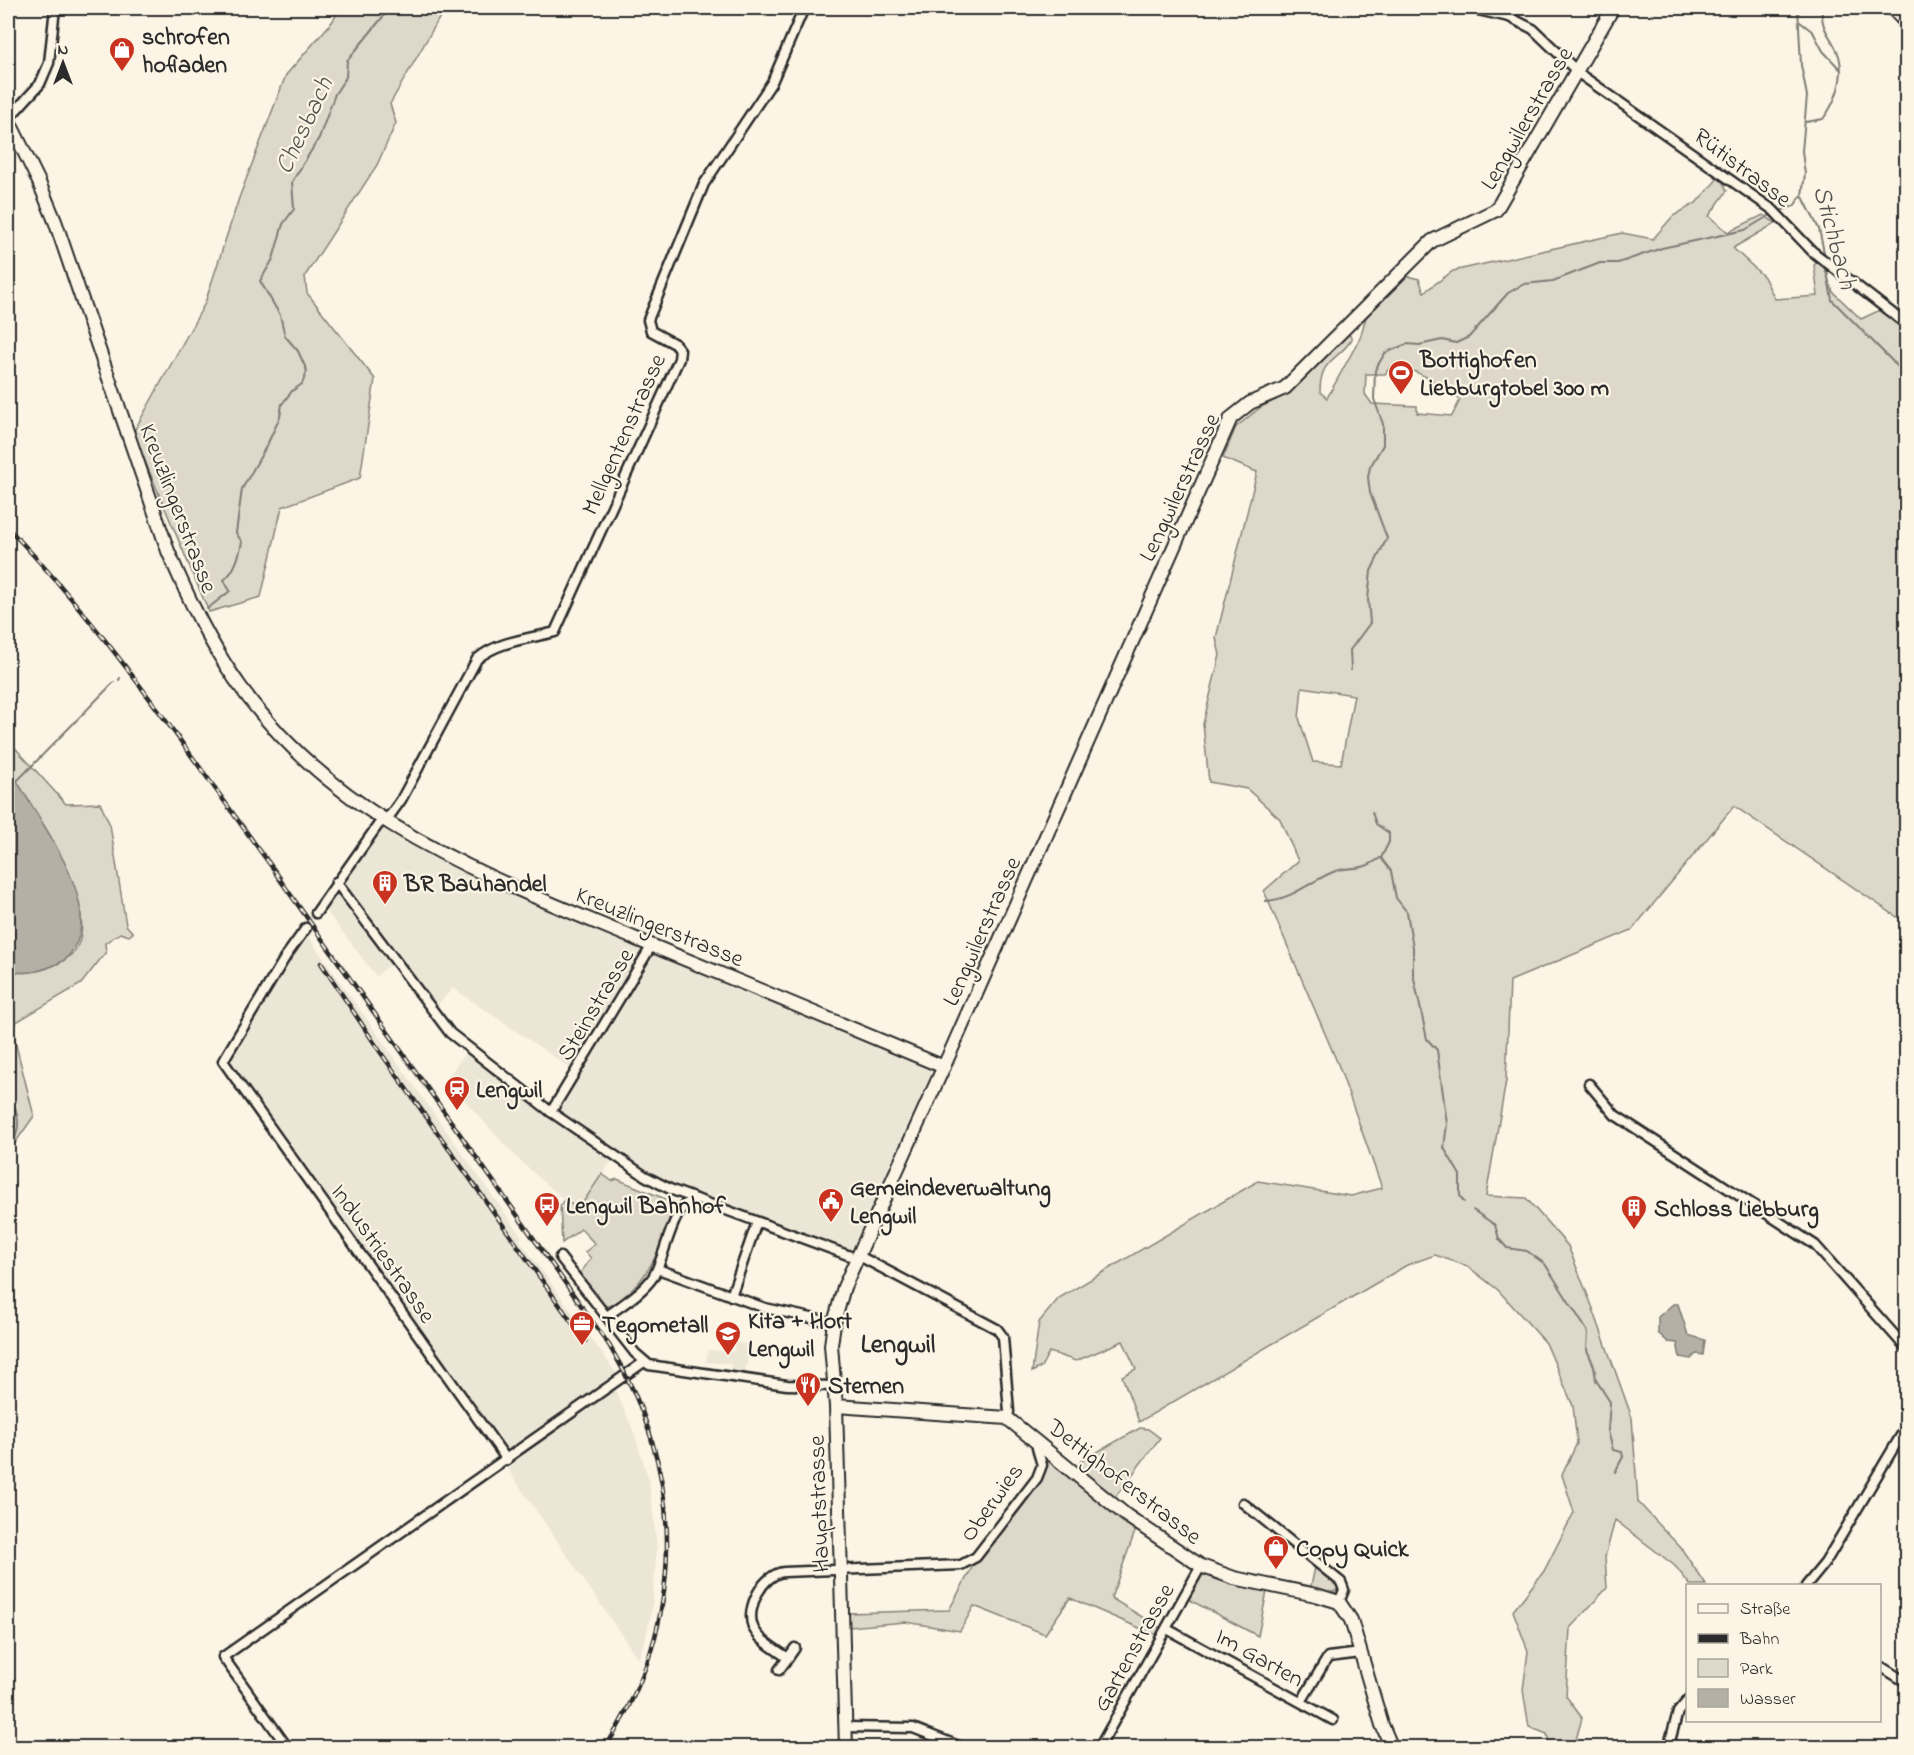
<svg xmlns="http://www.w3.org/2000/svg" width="1914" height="1755" font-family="'Indie Flower',sans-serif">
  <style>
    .built { fill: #ece6d7 }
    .green { fill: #ded8ca; stroke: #84827a; stroke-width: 1.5; fill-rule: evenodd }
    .water { fill: #b4b0a5; stroke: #7d7b74; stroke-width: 1.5 }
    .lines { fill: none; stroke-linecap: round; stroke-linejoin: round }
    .stream { stroke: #7d7b74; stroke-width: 2 }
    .street-tunnel { stroke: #d2cdc0; stroke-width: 8; stroke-dasharray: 8 4; stroke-linecap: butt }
    .street-casing { stroke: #2b2b2b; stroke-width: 13 }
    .secondary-casing { stroke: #2b2b2b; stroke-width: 16 }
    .street { stroke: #fcf5e5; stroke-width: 8 }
    .secondary { stroke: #fcf5e5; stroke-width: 12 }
    .rail-casing { stroke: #2b2b2b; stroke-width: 4.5 }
    .rail { stroke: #fcf5e5; stroke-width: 2; stroke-dasharray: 7; stroke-linecap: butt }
    .labels { text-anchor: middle; stroke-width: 4.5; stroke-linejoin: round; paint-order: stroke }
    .poi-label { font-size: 24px; font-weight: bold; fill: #2b2b2b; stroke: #fcf5e5; text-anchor: start }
    .street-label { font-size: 24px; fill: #2b2b2b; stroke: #fcf5e5 }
    .water-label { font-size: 26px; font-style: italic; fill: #545350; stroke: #fcf5e5 }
    .quarter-label { font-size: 27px; font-weight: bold; fill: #2b2b2b; stroke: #fcf5e5 }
  </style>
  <rect width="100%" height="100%" fill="#fcf5e5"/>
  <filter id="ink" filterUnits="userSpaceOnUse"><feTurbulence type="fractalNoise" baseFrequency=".0167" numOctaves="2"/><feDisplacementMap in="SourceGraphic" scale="12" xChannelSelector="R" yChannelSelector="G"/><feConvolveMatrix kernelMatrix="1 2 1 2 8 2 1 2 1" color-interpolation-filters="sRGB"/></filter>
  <g filter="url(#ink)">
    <g class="built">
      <polygon points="384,820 460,865 944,1067 858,1257 696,1199 615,1156 577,1211 518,1159 446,1080 466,1052 545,1112 573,1070 453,988 432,1011 395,960 376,976 321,904"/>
      <polygon points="304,931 522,1237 519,1239 620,1378 613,1384 633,1430 649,1480 657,1547 652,1608 646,1637 638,1659 509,1471 507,1459 223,1061"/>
      <polygon points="735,1342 751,1345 745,1373 730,1371 731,1364 706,1362 708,1350 733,1352"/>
    </g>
    <g class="green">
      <polygon points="340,8 445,8 390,104 396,123 377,165 305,276 307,293 375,379 360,478 282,507 261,597 209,612 133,433 205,303 239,198 286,75 332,22"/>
      <path d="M 1720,176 L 1727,191 L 1709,216 L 1728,232 L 1763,215 L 1776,223 L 1733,248 L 1764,277 L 1775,299 L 1818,296 L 1814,265 L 1821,259 L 1833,292 L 1861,319 L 1880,310 L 1906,325 L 1906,923 L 1734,806 L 1632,930 L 1510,981 L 1506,1081 L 1486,1196 L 1526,1198 L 1568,1246 L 1592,1306 L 1632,1418 L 1638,1502 L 1681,1548 L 1706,1585 L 1690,1585 L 1675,1566 L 1615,1520 L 1605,1557 L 1607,1588 L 1570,1628 L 1566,1696 L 1582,1718 L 1574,1747 L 1550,1747 L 1547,1734 L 1529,1727 L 1523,1690 L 1528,1651 L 1513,1611 L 1544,1571 L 1574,1512 L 1562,1475 L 1577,1443 L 1573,1406 L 1546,1343 L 1498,1290 L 1467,1266 L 1435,1255 L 1407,1265 L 1139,1422 L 1122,1376 L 1136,1369 L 1123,1341 L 1076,1361 L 1049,1352 L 1041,1367 L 1032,1372 L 1039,1322 L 1059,1298 L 1258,1181 L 1351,1196 L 1382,1188 L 1338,1064 L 1264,891 L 1298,861 L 1280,819 L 1247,789 L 1209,782 L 1203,724 L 1220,655 L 1216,638 L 1257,472 L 1223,458 L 1236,427 L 1261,407 L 1288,394 L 1349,334 L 1352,339 C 1338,361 1320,358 1320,392 L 1327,398 L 1360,338 L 1366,317 L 1407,276 L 1419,279 L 1424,292 L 1453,271 L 1622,233 L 1653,239 L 1673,216 L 1696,203 ZM 1391,366 C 1414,367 1443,385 1460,400 L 1452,416 L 1417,413 L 1417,406 L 1372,404 L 1365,394 L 1366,374 L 1385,374 ZM 1302,687 L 1354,695 L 1341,764 L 1313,762 L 1299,718 Z"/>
      <path d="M 8,740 L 66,804 L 100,803 L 110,825 L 126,925 L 133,933 L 129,936 L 120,933 L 105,943 L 106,952 L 81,984 L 11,1025 L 34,1116 L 8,1153 L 8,971 C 27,975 43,971 61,962 C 120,933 36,815 17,781 L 8,771 Z"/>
      <path d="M 602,1174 L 612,1181 L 617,1179 L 675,1203 C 664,1237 655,1271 626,1295 C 621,1300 614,1307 606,1306 C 597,1304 585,1283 579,1275 L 591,1258 L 585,1252 L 595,1244 L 581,1229 L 562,1243 L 560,1205 L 565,1199 L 578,1210 Z"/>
      <polygon points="1140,1428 1148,1429 1160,1438 1113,1500 1077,1467 1081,1461"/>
      <polygon points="1042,1454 1136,1529 1111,1598 1162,1629 1158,1636 1070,1598 1045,1634 974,1606 960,1631 905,1622 849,1627 848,1613 949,1610 975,1562 1038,1481"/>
      <polygon points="1316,1563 1336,1581 1339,1588 1331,1594 1288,1585 1288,1582 1311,1586"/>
      <polygon points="1204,1574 1219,1580 1267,1591 1258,1636 1186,1598 1198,1577"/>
    </g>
    <g class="water">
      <path d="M 8,771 L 17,781 C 39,821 104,904 73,949 C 70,955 67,959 61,962 C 43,971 27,975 8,971 Z"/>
      <polygon points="1673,1304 1678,1304 1688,1335 1705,1340 1703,1355 1696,1354 1691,1359 1680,1357 1677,1343 1668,1342 1658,1333 1658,1317"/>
    </g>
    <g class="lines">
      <g class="stream">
        <polyline points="1798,8 1801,65 1807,96 1802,151 1805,174 1802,195 1819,229 1825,257"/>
        <polyline points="1800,22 1813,32 1823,51 1840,69"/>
        <path d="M 1806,122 L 1823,119 C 1836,102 1845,77 1839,56 C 1833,37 1820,31 1822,8"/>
        <polyline points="1777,212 1794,206 1802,195"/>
        <polyline points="1826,266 1832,300 1906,375"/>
        <path d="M 207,609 L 230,591 L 224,580 C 235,571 239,556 242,542 L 236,533 L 242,489 L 267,445 L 280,417 L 282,404 L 292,391 L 302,384 L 307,371 L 298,351 L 285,336 L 280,315 L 260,281 L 273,259 L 283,224 L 294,209 L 292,182 L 319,138 L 335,94 L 346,77 L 347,61 L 390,8"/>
        <polyline points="1351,670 1350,650 1370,623 1368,599 1371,571 1387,538 1370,493 1368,477 1370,467 1383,445 1383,424 1374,399 1375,370 1385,353 1407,344 1419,345 1442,340 1456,343 1469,337 1508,293 1524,284 1553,281 1600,263 1618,263 1662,248 1745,230 1772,214"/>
        <polyline points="119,680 120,678"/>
        <polyline points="17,781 114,682"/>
        <polyline points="1372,812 1376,824 1389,833 1389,842 1381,858 1391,871 1396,898 1407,912 1413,948 1413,974 1427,1039 1437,1050 1447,1124 1444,1148 1460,1175 1460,1196 1464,1202"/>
        <path d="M 1265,901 C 1292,900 1309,882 1333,872 C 1352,864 1358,874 1380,858"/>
        <path d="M 8,1090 C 16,1109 26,1128 8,1148"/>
        <polyline points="1473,1210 1495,1225 1499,1239 1507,1248 1527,1251 1545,1264 1588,1332 1587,1350 1594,1366 1596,1380 1610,1402 1608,1431 1613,1450 1622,1452 1623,1457 1615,1472"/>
      </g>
      <polyline class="street-tunnel" points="306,928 316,913"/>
      <defs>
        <g id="street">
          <polyline points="1469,8 1509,17 1533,29 1581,75 1773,210 1812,251 1906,324"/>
          <polyline points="1890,8 1906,25"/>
          <polyline points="8,119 40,84 49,63 55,8"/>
          <polyline points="336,882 450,1033 551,1112 645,1176 672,1190 853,1257 863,1258 997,1329 1003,1337 1009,1412 1007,1418"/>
          <path d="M 316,913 L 378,825 L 391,814 L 401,800 L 477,659 C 498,641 529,639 555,632 L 679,359 L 680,350 L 675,344 L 651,331 L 648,320 L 704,184 L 772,82 L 804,8"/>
          <polyline points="306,928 286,956 223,1061 507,1460"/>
          <polyline points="1589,1084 1615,1115 1815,1245 1906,1348"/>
          <polyline points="551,1112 652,945"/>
          <polyline points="560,1257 635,1353 649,1365 787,1385 834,1386"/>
          <polyline points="658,1269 765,1308 834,1323"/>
          <polyline points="731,1296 757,1222"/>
          <path d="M 607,1316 C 623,1304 642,1293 653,1277 C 666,1257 672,1202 696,1199"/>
          <polyline points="1243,1503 1341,1582 1344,1590 1339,1602"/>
          <polyline points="1806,1586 1825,1563 1906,1427"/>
          <polyline points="1167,1629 1333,1720"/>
          <polyline points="788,1658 795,1648"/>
          <polyline points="1880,1666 1906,1682"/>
          <path d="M 779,1670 L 788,1658 C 777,1650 758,1640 753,1627 C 745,1608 763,1574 784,1572 L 961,1565 L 976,1557 L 1037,1478 L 1042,1465 L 1037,1448 L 1041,1444"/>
          <polyline points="1301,1702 1328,1657 1361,1653"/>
          <polyline points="845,1727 913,1728 964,1748"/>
          <polyline points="288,1748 223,1657 644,1362"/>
          <polyline points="1099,1748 1201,1566"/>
          <polyline points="1668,1748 1678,1712 1688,1700"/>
        </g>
        <g id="secondary">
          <path d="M 8,119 L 38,180 L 55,221 L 168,551 C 185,590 202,628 225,664 C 321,816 478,873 636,939 C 739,981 841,1024 944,1067"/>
          <polyline points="836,1406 1007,1418 1127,1516 1201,1566 1234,1578 1316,1595 1339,1602 1351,1620 1382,1725 1392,1748"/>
          <polyline points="846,1748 836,1406 831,1345 834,1323 844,1287 954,1044 1231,418 1250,403 1285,388 1432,241 1496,210 1613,8"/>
        </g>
      </defs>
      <use href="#street" class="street-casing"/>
      <use href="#secondary" class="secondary-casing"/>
      <use href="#street" class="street"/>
      <use href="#secondary" class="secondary"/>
      <defs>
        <g id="rail">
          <path d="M 8,528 C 111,635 192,759 280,878"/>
          <path d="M 276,874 L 609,1345 C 687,1473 687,1621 605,1748"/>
          <polyline points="321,963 381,1053 585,1341"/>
        </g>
      </defs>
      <use href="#rail" class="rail-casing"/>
      <use href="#rail" class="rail"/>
    </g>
  </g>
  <defs>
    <symbol id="shop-pin" viewBox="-11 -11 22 30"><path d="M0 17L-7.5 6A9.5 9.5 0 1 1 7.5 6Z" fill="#c8321e" stroke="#fcf5e5"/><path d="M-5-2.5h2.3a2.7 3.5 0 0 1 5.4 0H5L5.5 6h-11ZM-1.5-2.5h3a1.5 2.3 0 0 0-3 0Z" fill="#fff"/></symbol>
    <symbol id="stadium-pin" viewBox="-11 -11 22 30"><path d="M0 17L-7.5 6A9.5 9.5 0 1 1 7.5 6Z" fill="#c8321e" stroke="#fcf5e5"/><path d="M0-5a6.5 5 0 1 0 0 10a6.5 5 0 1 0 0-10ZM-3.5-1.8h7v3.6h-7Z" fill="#fff"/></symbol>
    <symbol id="building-pin" viewBox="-11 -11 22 30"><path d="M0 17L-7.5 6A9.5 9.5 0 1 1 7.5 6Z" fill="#c8321e" stroke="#fcf5e5"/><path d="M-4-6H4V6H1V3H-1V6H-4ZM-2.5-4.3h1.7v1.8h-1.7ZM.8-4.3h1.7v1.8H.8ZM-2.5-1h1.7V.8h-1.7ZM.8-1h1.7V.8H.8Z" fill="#fff"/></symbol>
    <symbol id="station-pin" viewBox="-11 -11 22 30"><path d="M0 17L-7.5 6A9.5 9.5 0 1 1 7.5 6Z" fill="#c8321e" stroke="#fcf5e5"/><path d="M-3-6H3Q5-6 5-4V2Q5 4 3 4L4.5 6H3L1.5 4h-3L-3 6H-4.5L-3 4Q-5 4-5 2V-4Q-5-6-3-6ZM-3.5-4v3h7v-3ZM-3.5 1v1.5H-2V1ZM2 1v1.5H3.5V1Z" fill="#fff"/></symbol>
    <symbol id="civic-pin" viewBox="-11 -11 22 30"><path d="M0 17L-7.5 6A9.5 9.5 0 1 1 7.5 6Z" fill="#c8321e" stroke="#fcf5e5"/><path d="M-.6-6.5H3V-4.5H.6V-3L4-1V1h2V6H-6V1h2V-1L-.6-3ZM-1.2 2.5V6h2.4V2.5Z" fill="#fff"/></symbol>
    <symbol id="bus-pin" viewBox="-11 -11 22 30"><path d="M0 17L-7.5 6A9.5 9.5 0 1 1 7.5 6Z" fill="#c8321e" stroke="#fcf5e5"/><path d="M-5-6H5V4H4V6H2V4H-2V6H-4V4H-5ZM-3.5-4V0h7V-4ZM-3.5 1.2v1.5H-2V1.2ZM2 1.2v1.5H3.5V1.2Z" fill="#fff"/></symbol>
    <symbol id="office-pin" viewBox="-11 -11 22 30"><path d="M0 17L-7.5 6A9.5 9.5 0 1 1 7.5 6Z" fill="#c8321e" stroke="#fcf5e5"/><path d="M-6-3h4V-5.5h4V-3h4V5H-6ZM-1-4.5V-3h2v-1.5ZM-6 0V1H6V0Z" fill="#fff"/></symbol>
    <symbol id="school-pin" viewBox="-11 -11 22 30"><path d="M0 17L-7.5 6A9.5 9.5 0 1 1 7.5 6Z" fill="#c8321e" stroke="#fcf5e5"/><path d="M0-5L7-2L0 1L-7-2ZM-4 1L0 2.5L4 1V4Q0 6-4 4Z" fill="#fff"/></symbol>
    <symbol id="restaurant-pin" viewBox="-11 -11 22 30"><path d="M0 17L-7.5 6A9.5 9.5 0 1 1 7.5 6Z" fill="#c8321e" stroke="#fcf5e5"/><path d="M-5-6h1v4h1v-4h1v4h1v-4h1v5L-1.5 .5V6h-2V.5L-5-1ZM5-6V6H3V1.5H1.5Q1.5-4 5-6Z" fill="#fff"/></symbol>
  </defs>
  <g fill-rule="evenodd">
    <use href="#shop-pin" x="107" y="35" width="30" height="40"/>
    <use href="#stadium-pin" x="1386" y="358" width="30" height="40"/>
    <use href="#building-pin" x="370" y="868" width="30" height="40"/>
    <use href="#station-pin" x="442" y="1074" width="30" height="40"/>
    <use href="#civic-pin" x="816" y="1186" width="30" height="40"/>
    <use href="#bus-pin" x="532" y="1190" width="30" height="40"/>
    <use href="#building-pin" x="1619" y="1193" width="30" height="40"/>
    <use href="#office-pin" x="567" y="1309" width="30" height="40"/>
    <use href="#school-pin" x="713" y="1319" width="30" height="40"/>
    <use href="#restaurant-pin" x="793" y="1370" width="30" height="40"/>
    <use href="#shop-pin" x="1261" y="1533" width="30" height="40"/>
  </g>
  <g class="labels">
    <g class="poi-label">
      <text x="142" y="44">schrofen<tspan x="142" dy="28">hofladen</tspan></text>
      <text x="1420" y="367">Bottighofen<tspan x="1420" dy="28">Liebburgtobel 300 m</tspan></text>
      <text x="404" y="891">BR Bauhandel</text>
      <text x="476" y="1097">Lengwil</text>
      <text x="850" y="1195">Gemeindeverwaltung<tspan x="850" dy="28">Lengwil</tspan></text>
      <text x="566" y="1213">Lengwil Bahnhof</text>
      <text x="1654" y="1216">Schloss Liebburg</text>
      <text x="748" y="1328">Kita + Hort<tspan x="748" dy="28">Lengwil</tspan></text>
      <text x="602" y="1332">Tegometall</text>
      <text x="828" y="1393">Sternen</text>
      <text x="1296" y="1556">Copy Quick</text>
    </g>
    <g class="street-label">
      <text transform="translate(1526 118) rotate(-60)" y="8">Lengwilerstrasse</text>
      <text transform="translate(1743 167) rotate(37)" y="8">Rütistrasse</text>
      <text transform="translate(623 434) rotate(-66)" y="8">Mellgentenstrasse</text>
      <text transform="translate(1179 487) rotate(-65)" y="8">Lengwilerstrasse</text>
      <text transform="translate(179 508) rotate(69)" y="8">Kreuzlingerstrasse</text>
      <text transform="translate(660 926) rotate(22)" y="8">Kreuzlingerstrasse</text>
      <text transform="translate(981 931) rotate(-66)" y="8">Lengwilerstrasse</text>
      <text transform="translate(595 1004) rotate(-59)" y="8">Steinstrasse</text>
      <text transform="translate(384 1253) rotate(55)" y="8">Industriestrasse</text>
      <text transform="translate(1125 1481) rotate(38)" y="8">Dettighoferstrasse</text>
      <text transform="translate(991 1502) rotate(-54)" y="8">Oberwies</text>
      <text transform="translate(818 1504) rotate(-92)" y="8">Hauptstrasse</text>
      <text transform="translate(1133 1647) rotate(-61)" y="8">Gartenstrasse</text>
      <text transform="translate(1260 1657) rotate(29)" y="8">Im Garten</text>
    </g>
    <g class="water-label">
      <text transform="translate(303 125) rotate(-65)" y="9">Chesbach</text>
      <text transform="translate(1836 237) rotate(75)" y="9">Stichbach</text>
    </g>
    <g class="quarter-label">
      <text x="898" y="1352">Lengwil</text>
    </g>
  </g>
  <rect width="1914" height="1755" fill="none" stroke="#fcf5e5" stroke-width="30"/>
  <rect x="15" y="15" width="1884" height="1725" fill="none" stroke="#2b2b2b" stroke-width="2" filter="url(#ink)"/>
  <rect x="1686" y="1584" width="195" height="138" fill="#fcf5e5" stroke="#a8a49b" stroke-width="1.5"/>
  <rect x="1698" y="1604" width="30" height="9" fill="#fcf5e5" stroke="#a8a49b" stroke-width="1.5"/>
  <text x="1740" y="1614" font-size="18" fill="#2b2b2b">Straße</text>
  <rect x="1698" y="1634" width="30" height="9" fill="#2b2b2b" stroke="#a8a49b" stroke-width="1.5"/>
  <text x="1740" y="1644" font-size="18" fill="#2b2b2b">Bahn</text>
  <rect x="1698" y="1659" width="30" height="18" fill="#ded8ca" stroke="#a8a49b" stroke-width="1.5"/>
  <text x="1740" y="1674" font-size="18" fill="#2b2b2b">Park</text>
  <rect x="1698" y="1689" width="30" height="18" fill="#b4b0a5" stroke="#a8a49b" stroke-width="1.5"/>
  <text x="1740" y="1704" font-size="18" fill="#2b2b2b">Wasser</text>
  <g transform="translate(63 63)" stroke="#fcf5e5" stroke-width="4.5" paint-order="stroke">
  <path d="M0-4.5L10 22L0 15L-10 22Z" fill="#2b2b2b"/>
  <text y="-9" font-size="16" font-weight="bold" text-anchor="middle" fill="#2b2b2b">N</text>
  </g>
</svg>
